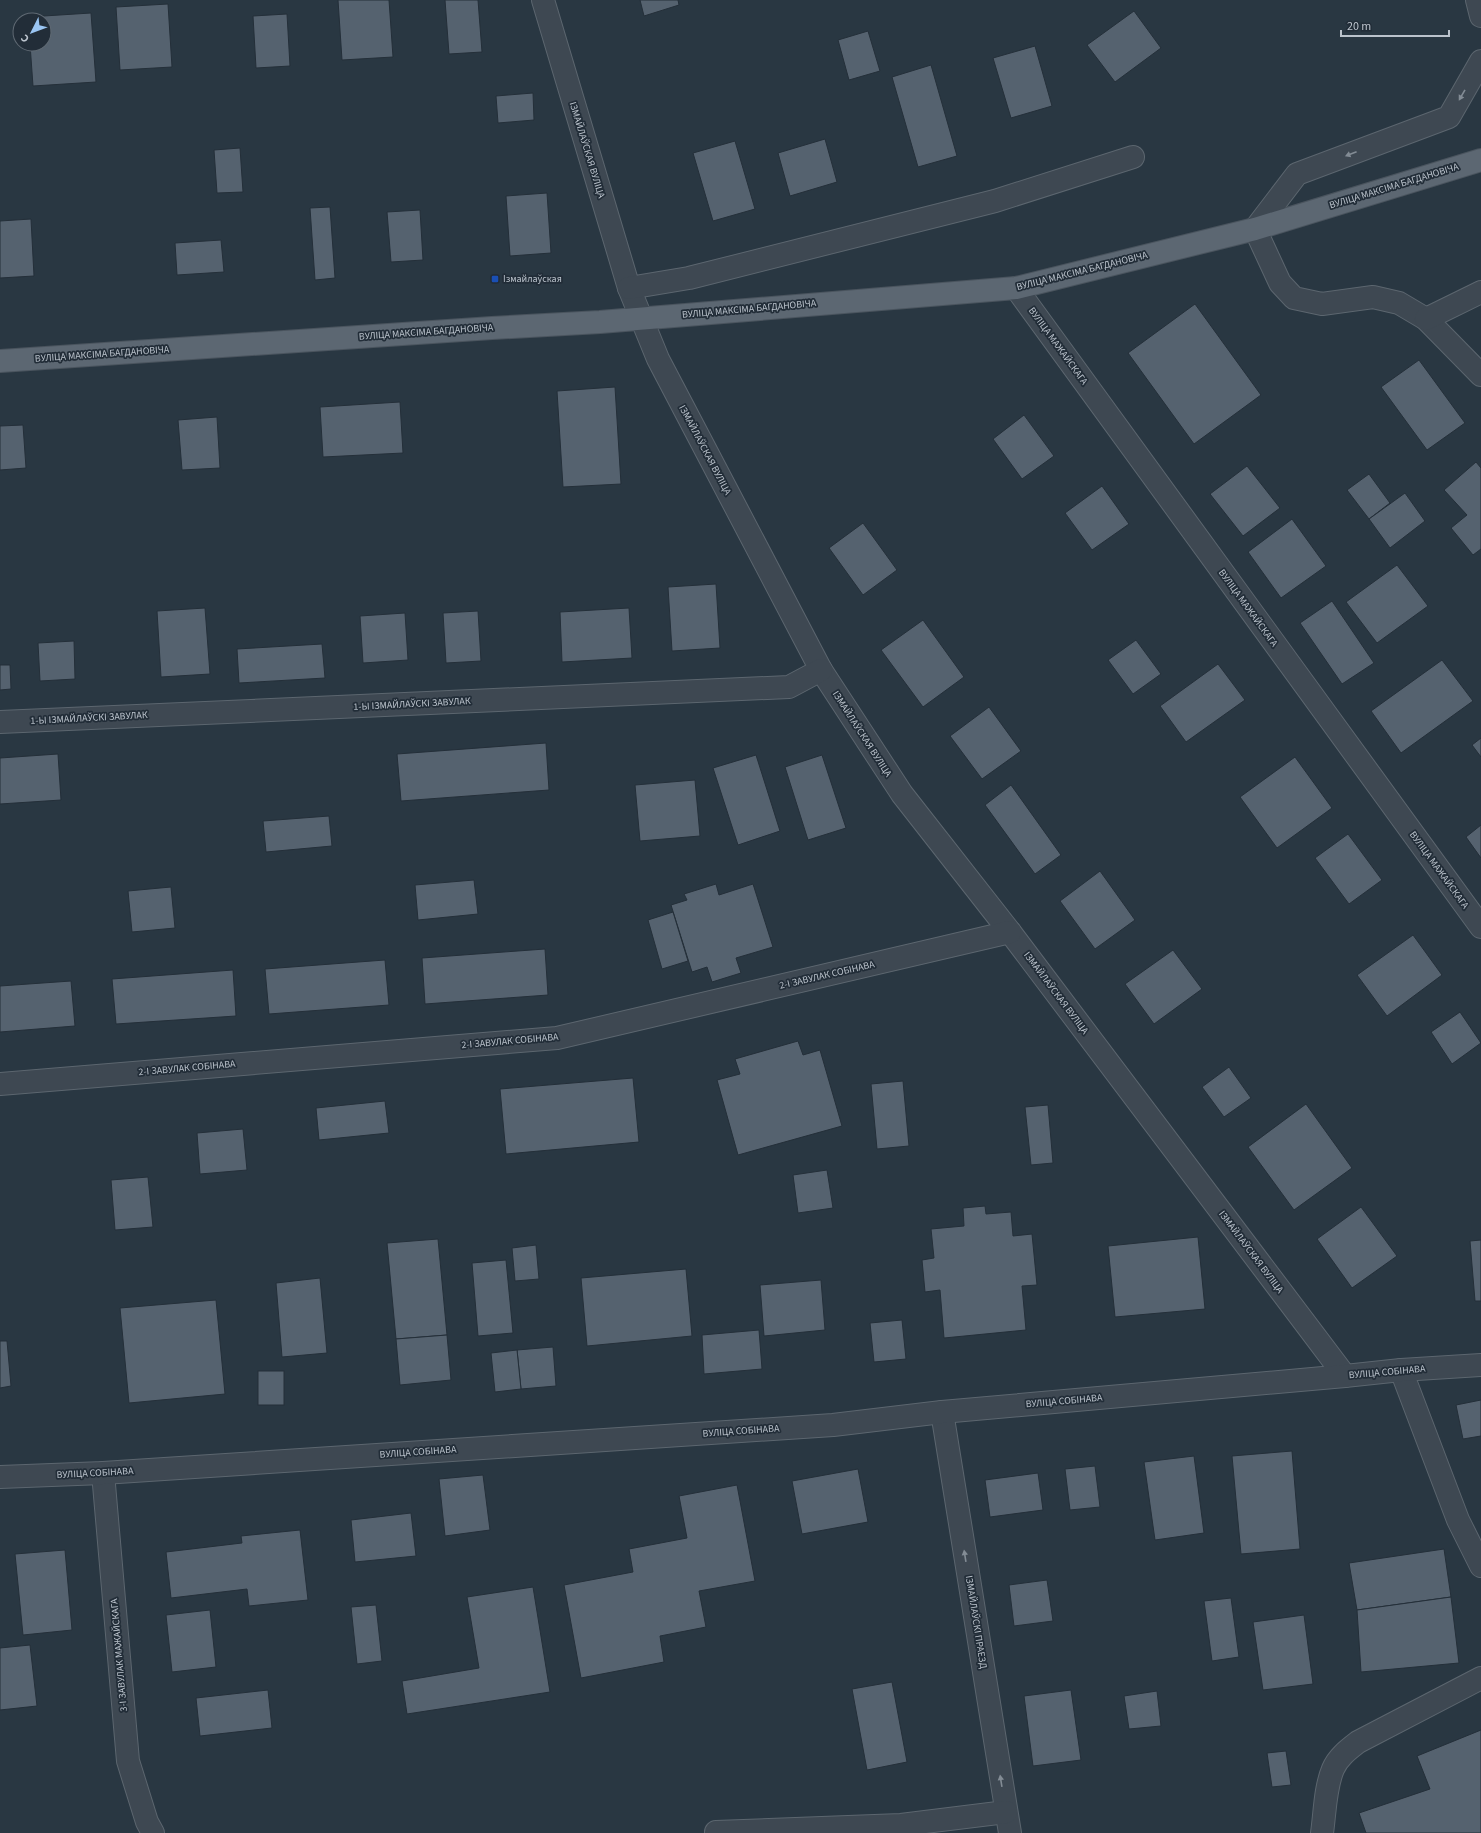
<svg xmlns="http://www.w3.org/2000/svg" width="1481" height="1833" font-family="'Source Sans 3',sans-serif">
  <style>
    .building { fill: #55626f; stroke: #242f39 }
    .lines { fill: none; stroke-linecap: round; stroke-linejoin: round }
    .minor-casing { stroke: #5c666f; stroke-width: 24 }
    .major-casing { stroke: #4a545e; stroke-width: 24 }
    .minor { stroke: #3e4852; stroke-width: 22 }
    .major { stroke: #5c6772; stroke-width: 22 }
    .oneway { fill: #838c95 }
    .transit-dot { fill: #1a4fb4; stroke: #222d38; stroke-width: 1.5 }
    .labels { text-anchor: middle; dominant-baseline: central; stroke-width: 3.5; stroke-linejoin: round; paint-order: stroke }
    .street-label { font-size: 10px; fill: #bbc3cc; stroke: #222d38 }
    .poi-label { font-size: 10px; fill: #bbc3cc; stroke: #222d38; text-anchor: start }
  </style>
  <rect width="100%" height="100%" fill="#293742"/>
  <!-- building -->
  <g class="building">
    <polygon points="338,0 389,0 393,57 342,60"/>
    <polygon points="445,0 478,0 482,52 449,54"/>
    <polygon points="640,0 678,0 679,5 644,16"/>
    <polygon points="168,4 172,67 120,70 116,7"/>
    <polygon points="1134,11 1161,48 1115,82 1087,45"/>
    <polygon points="91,13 96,82 33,86 30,44 44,44 44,20 29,20 28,17"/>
    <polygon points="287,14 290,66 256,68 253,16"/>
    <polygon points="868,31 880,71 849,80 838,40"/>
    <polygon points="1035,46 1052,106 1011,118 993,58"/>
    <polygon points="931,65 957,156 918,167 892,77"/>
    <polygon points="533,93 534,120 498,123 496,96"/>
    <polygon points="825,139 837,182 790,196 778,153"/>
    <polygon points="735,141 755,209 713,221 693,153"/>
    <polygon points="240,148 243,192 217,193 214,150"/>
    <polygon points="547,193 551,253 510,256 506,196"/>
    <polygon points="330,207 335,278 315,280 310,208"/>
    <polygon points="420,210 423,260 391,262 387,212"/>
    <polygon points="31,219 34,276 0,278 0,221"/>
    <polygon points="221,240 224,272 177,275 175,243"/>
    <polygon points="1195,304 1261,395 1194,444 1128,353"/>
    <polygon points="1419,360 1465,423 1427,450 1381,387"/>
    <polygon points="615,387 621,484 563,487 557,391"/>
    <polygon points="400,402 403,453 323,457 320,407"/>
    <polygon points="1024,415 1054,456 1022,479 993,439"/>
    <polygon points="217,417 220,468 182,470 178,420"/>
    <polygon points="23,425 26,468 0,470 0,426"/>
    <polygon points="1476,462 1481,468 1481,549 1473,555 1451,528 1467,515 1444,490"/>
    <polygon points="1247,466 1280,508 1243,536 1210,494"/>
    <polygon points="1369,474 1390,503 1369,519 1347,490"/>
    <polygon points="1102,486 1129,524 1092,550 1065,513"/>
    <polygon points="1405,493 1425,521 1390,548 1369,519"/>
    <polygon points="1292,519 1326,566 1281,598 1248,552"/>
    <polygon points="863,523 897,570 863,595 829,548"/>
    <polygon points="1397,565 1428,606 1377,643 1346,602"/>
    <polygon points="716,584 720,648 672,651 668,587"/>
    <polygon points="1332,601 1374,663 1342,684 1300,623"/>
    <polygon points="205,608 210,674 161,677 157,611"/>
    <polygon points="629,608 632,658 562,662 560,612"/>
    <polygon points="478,611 481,661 446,663 443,613"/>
    <polygon points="405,613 408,660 363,663 360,616"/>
    <polygon points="923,620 964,677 923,707 881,650"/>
    <polygon points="1136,640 1161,674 1133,694 1108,660"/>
    <polygon points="74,641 75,679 40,681 38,643"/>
    <polygon points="322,644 325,678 239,683 237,649"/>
    <polygon points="1442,660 1473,701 1401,753 1371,711"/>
    <polygon points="1218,664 1245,700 1186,742 1160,706"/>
    <polygon points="0,665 10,665 11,689 0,690"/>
    <polygon points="989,707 1021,751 982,779 950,736"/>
    <polygon points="1481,738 1481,757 1472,745"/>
    <polygon points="546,743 549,790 401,801 397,754"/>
    <polygon points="58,754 61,800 0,804 0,758"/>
    <polygon points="756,755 780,831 738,845 713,768"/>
    <polygon points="822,755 846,828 808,840 785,767"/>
    <polygon points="1295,757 1332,808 1277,848 1240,797"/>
    <polygon points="695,780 700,836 640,841 635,785"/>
    <polygon points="1011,785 1061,855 1035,874 985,805"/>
    <polygon points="329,816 332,846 266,852 263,821"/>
    <polygon points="1481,825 1481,858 1466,837"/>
    <polygon points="1348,834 1382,880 1349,904 1315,858"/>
    <polygon points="1100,871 1135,920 1095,949 1060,901"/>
    <polygon points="474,880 478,914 418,920 415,885"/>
    <polygon points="716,884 719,895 753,884 773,947 736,958 741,973 712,982 707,967 692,972 671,905 687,900 684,894"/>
    <polygon points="171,887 175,928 132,932 128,891"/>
    <polygon points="673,912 688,961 662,969 648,920"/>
    <polygon points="1413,935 1442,975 1387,1016 1357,975"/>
    <polygon points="545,949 548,995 425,1004 422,958"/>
    <polygon points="1173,950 1202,989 1154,1024 1125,984"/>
    <polygon points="385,960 389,1005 269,1014 265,969"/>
    <polygon points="233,970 236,1016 116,1024 112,979"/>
    <polygon points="71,981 75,1026 0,1032 0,986"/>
    <polygon points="1460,1012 1481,1043 1452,1064 1431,1032"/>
    <polygon points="798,1041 803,1055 820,1050 842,1126 738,1155 717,1080 740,1074 735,1059"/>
    <polygon points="1229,1067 1251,1098 1224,1117 1202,1087"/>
    <polygon points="633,1078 639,1142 506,1154 500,1089"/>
    <polygon points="903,1081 909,1146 877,1149 871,1084"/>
    <polygon points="385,1101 389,1133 319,1140 316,1108"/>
    <polygon points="1306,1104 1352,1168 1294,1210 1248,1147"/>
    <polygon points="1048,1105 1053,1163 1031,1165 1025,1107"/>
    <polygon points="243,1129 247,1170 200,1174 197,1133"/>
    <polygon points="827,1170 833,1208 798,1213 793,1175"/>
    <polygon points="148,1177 153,1227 115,1230 111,1180"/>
    <polygon points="985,1206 986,1214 1011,1212 1013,1236 1032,1234 1037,1285 1022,1286 1026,1330 944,1338 940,1290 925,1292 922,1260 934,1258 931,1229 964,1226 963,1208"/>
    <polygon points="1361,1207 1397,1256 1352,1288 1317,1239"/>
    <polygon points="1198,1237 1205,1309 1115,1317 1108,1246"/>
    <polygon points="438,1239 447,1335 396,1339 387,1243"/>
    <polygon points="1481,1240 1481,1301 1475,1301 1470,1241"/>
    <polygon points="536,1245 539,1279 515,1281 512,1248"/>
    <polygon points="506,1260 513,1333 478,1336 472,1263"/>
    <polygon points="686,1269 692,1336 587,1346 581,1278"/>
    <polygon points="320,1278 327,1353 282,1357 276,1283"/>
    <polygon points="821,1280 825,1330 764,1336 760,1285"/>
    <polygon points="216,1300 225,1394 129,1403 120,1308"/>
    <polygon points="902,1320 906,1359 874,1362 870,1323"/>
    <polygon points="759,1330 762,1369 704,1374 702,1335"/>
    <polygon points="447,1335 451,1380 400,1385 396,1339"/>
    <polygon points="0,1341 7,1341 11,1386 0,1388"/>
    <polygon points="553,1347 556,1386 521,1389 517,1350"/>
    <polygon points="517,1350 521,1389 495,1392 491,1353"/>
    <rect x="258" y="1371" width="26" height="34"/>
    <polygon points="1481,1400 1481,1436 1463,1439 1456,1405"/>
    <polygon points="1292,1451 1300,1549 1241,1554 1232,1456"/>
    <polygon points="1194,1456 1204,1533 1155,1540 1144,1462"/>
    <polygon points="1095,1466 1100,1507 1070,1510 1065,1469"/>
    <polygon points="858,1469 868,1522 802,1534 792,1481"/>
    <polygon points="1038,1473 1043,1510 990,1517 985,1480"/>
    <polygon points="483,1475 490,1530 445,1536 439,1479"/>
    <polygon points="737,1485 755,1581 699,1591 706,1627 660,1636 664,1662 581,1678 564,1585 633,1572 629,1549 687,1538 679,1496"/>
    <polygon points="411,1513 416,1556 355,1562 351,1520"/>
    <polygon points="300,1530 308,1600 249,1606 247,1589 171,1598 166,1552 242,1543 241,1536"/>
    <polygon points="1444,1549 1451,1597 1357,1610 1349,1563"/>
    <polygon points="65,1550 72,1630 23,1635 15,1554"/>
    <polygon points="1047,1580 1053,1621 1014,1626 1009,1585"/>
    <polygon points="533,1587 550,1692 407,1714 402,1681 479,1668 467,1597"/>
    <polygon points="1451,1597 1459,1663 1361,1672 1357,1610"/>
    <polygon points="1231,1598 1239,1657 1212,1661 1204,1601"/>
    <polygon points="376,1605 382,1661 357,1664 351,1607"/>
    <polygon points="210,1610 216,1667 172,1672 166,1615"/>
    <polygon points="1304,1615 1313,1684 1263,1690 1253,1622"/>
    <polygon points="30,1645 37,1706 0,1710 0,1648"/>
    <polygon points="892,1682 907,1762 867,1770 852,1689"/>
    <polygon points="268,1690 272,1728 200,1736 196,1698"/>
    <polygon points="1071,1690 1081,1760 1033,1766 1024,1696"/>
    <polygon points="1157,1691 1161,1726 1129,1729 1124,1696"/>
    <polygon points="1481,1730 1481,1833 1366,1833 1359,1813 1430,1789 1417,1756"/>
    <polygon points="1286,1751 1291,1785 1272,1787 1267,1753"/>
  </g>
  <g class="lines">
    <defs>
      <g id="minor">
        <polyline points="543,0 629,288 658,359 821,670 902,794 1010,932 1345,1376"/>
        <polyline points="1477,0 1481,16"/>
        <polyline points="1481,61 1449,117 1297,174 1255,229 1280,283 1294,298 1322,304 1373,297 1399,303 1426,319 1481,375"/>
        <polyline points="629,288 689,278 995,201 1133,157"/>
        <polyline points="1016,288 1481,927"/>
        <polyline points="1426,319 1481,292"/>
        <polyline points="0,722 789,687 821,670"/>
        <polyline points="0,1084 557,1038 1010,932"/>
        <polyline points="1401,1370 1458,1520 1481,1566"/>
        <polyline points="942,1412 1010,1833"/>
        <polyline points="103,1473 128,1761 147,1822 153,1833"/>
        <polyline points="0,1477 103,1473 833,1425 942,1412 1345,1376 1401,1370 1481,1365"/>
        <polyline points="716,1832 901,1825 1006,1812"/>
        <path d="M1322,1833c3,-21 3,-45 11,-64 5,-12 16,-20 25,-27l123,-64"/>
      </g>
      <polyline id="major" points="0,361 492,328 600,322 1016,288 1255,229 1481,160"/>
    </defs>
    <!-- minor casing -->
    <use href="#minor" class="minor-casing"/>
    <!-- major casing -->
    <use href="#major" class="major-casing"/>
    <!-- minor -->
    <use href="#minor" class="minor"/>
    <!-- major -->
    <use href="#major" class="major"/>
  </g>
  <!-- one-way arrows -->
  <defs><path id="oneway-solid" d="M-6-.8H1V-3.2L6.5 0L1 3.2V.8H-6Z"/></defs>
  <g class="oneway">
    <use href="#oneway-solid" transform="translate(1462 95) rotate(120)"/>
    <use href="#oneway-solid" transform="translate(1351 154) rotate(159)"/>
    <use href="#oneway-solid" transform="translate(965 1556) rotate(-99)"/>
    <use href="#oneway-solid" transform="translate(1001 1781) rotate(-99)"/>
  </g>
  <!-- markers -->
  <rect class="transit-dot" x="491" y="275" width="8" height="8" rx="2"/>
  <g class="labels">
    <!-- street labels -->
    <g class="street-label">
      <text transform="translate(587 150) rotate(73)">ІЗМАЙЛАЎСКАЯ ВУЛІЦА</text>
      <text transform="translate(1394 186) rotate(-17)">ВУЛІЦА МАКСІМА БАГДАНОВІЧА</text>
      <text transform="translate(1082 271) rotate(-14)">ВУЛІЦА МАКСІМА БАГДАНОВІЧА</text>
      <text transform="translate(749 309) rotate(-5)">ВУЛІЦА МАКСІМА БАГДАНОВІЧА</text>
      <text transform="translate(426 332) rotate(-4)">ВУЛІЦА МАКСІМА БАГДАНОВІЧА</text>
      <text transform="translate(1058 346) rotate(54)">ВУЛІЦА МАЖАЙСКАГА</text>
      <text transform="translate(102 354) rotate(-4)">ВУЛІЦА МАКСІМА БАГДАНОВІЧА</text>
      <text transform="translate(705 450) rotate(62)">ІЗМАЙЛАЎСКАЯ ВУЛІЦА</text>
      <text transform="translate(1248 608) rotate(54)">ВУЛІЦА МАЖАЙСКАГА</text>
      <text transform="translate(412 704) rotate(-3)">1-Ы ІЗМАЙЛАЎСКІ ЗАВУЛАК</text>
      <text transform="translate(89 718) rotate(-3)">1-Ы ІЗМАЙЛАЎСКІ ЗАВУЛАК</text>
      <text transform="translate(862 734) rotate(57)">ІЗМАЙЛАЎСКАЯ ВУЛІЦА</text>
      <text transform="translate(1439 870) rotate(54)">ВУЛІЦА МАЖАЙСКАГА</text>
      <text transform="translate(827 975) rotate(-13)">2-І ЗАВУЛАК СОБІНАВА</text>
      <text transform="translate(1056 993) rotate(53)">ІЗМАЙЛАЎСКАЯ ВУЛІЦА</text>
      <text transform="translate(510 1041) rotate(-5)">2-І ЗАВУЛАК СОБІНАВА</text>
      <text transform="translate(187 1068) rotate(-5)">2-І ЗАВУЛАК СОБІНАВА</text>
      <text transform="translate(1251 1252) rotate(53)">ІЗМАЙЛАЎСКАЯ ВУЛІЦА</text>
      <text transform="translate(1387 1372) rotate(-5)">ВУЛІЦА СОБІНАВА</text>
      <text transform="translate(1064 1401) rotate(-5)">ВУЛІЦА СОБІНАВА</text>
      <text transform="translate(741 1431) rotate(-4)">ВУЛІЦА СОБІНАВА</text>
      <text transform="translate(418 1452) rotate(-4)">ВУЛІЦА СОБІНАВА</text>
      <text transform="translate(95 1473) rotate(-3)">ВУЛІЦА СОБІНАВА</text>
      <text transform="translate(976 1622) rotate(81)">ІЗМАЙЛАЎСКІ ПРАЕЗД</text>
      <text transform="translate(119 1655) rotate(-95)">3-І ЗАВУЛАК МАЖАЙСКАГА</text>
    </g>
    <!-- poi labels -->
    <g class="poi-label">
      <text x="503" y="279">Ізмайлаўская</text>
    </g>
  </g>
  <!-- north arrow -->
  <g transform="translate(32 32) rotate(228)"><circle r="19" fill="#222d38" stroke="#5f6973"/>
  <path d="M0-3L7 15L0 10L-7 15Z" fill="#9ac5f2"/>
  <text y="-6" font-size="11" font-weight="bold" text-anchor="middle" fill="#bbc3cc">С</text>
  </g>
  <!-- scale -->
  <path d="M1341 30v6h108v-6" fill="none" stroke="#bbc3cc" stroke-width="2"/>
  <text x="1347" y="30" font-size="12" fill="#bbc3cc" stroke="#222d38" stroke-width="3" paint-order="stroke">20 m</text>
</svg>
